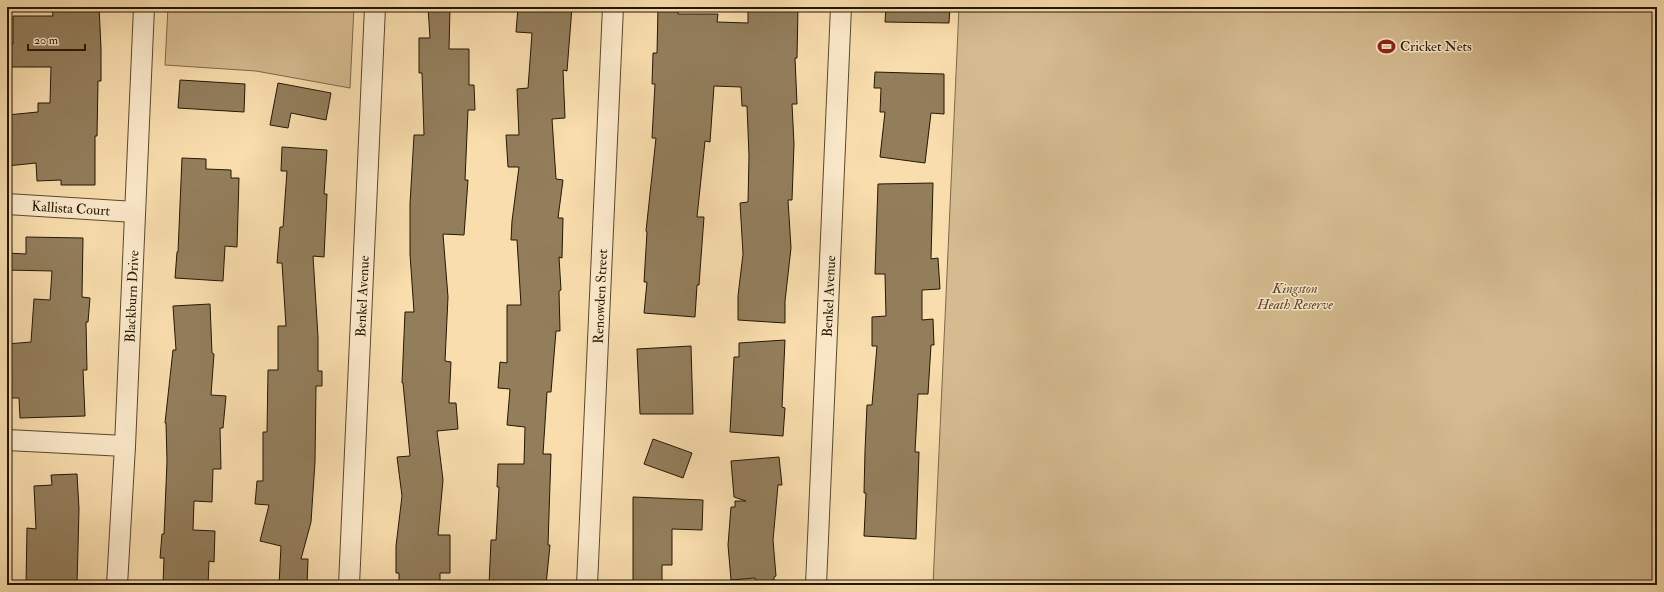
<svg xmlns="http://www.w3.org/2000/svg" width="1664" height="592" font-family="'IM FELL Double Pica',serif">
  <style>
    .green { fill: #d5bb90; stroke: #7c694a }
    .building { fill: #937e5c; stroke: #241704 }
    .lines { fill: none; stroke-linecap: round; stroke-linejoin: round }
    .minor-casing { stroke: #59482e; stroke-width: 22 }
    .minor { stroke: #fbe9ca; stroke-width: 20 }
    .labels { text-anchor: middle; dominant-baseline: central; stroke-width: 3; stroke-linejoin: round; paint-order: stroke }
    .poi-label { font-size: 14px; fill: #241704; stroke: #fbe9ca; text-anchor: start }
    .street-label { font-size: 14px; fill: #241704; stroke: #fbe9ca }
    .park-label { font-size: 14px; font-style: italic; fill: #59482e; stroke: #fbe9ca }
  </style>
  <rect width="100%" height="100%" fill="#f9ddad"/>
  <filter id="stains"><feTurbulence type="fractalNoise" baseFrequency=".005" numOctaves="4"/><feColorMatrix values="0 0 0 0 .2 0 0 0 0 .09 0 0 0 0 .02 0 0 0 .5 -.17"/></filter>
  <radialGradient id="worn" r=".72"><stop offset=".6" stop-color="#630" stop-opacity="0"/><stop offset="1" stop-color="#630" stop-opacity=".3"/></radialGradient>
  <!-- green -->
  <g class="green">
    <polygon points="168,7 354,7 350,88 256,71 165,65"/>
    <polygon points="959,7 1657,7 1657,585 933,585"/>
  </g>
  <!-- building -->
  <g class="building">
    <polygon points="52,7 99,7 101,48 101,81 98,81 97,136 95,136 95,185 61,185 61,180 37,181 36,163 7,166 7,115 38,112 38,103 50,103 51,67 7,67 7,44 13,44 13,16 53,16"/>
    <polygon points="428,7 450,7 449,49 469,49 469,85 474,85 475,110 468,110 465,180 468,180 464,235 443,234 448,297 445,361 451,362 449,403 456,403 458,429 437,431 443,480 438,535 450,535 450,573 440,573 440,585 399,585 399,573 396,573 396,546 402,496 397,457 410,456 403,383 402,383 405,312 414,312 410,254 410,204 414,135 424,135 422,73 419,73 419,38 430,38"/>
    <polygon points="518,7 572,7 567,71 563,70 565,118 552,119 556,179 563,180 558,218 563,218 562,258 559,257 561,290 559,291 560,331 556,331 551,392 547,392 543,454 551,454 548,545 550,545 546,585 489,585 491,540 496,540 499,487 497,487 498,464 524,464 525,427 507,425 510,389 498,388 500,362 507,363 507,305 521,305 517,240 511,240 512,221 519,167 508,167 506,135 519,135 517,89 528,88 532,33 516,32"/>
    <polygon points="658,7 678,7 678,14 718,14 717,22 748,23 748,7 798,7 797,58 795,58 797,104 792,104 794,144 792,200 788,200 791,248 785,301 785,323 738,320 738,296 743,254 740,203 748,202 749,156 747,106 742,106 741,87 714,86 710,142 705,141 697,217 704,217 699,285 697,285 695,317 644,313 647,282 644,282 647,232 646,231 656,138 652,138 655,84 652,84 653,53 657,53"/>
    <polygon points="886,7 950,7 949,23 885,22"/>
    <polygon points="875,72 944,74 944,114 931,113 925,163 880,157 885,112 880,112 881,88 874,88"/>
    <polygon points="180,80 245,84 244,112 178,108"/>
    <polygon points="278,83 331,93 326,120 291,113 288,128 270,125"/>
    <polygon points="282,147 327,150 324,194 327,194 324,257 313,256 318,337 318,371 322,371 322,386 316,386 315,462 311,522 301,559 308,559 307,585 279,585 281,546 260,541 269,505 255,504 257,481 263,481 263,432 267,432 268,370 278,370 278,326 286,326 282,263 277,263 280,227 283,227 287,171 281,171"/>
    <polygon points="182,158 206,159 206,169 231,170 231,178 239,178 237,247 225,246 223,281 175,278 177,252 178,252"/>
    <polygon points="933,183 931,259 938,258 940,289 922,290 922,320 933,319 934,345 931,345 928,394 918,394 915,452 919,452 916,539 864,536 866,493 864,493 865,451 867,405 872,405 877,346 872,346 872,317 886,316 885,274 875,274 878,184"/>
    <polygon points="26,237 83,238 82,297 90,298 88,322 86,322 87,370 83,370 85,416 20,418 19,398 7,398 7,344 31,342 34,299 50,300 52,271 7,270 7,253 26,254"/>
    <polygon points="210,304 212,353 214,354 211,395 226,396 223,428 220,428 221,469 213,469 212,502 194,501 193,530 215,531 214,562 209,561 208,585 163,585 164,558 160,558 162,534 164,534 167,461 166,423 165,423 173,350 176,350 173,306"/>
    <polygon points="785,340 782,407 785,408 783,436 730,432 734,357 739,357 739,343"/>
    <polygon points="691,346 693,414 640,414 637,349"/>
    <polygon points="653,439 692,453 683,478 644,464"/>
    <polygon points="779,457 782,485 778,485 773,540 776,576 774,577 774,585 756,585 755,578 731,580 728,545 731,507 735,507 735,501 746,501 734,497 731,461"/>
    <polygon points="77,474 79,509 77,585 26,585 27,528 36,529 34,486 52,485 51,475"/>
    <polygon points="633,497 703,500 702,530 672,529 672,565 662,565 662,585 633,585"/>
  </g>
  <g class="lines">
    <defs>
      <g id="minor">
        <path id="s1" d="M7,204l128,8"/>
        <polyline points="7,440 125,446"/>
        <path id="s2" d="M117,585l8,-139 19,-439"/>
        <path id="s3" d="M349,585l26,-578"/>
        <path id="s4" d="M587,585l26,-578"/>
        <path id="s5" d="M816,585l25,-578"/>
      </g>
    </defs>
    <!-- minor casing -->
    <use href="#minor" class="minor-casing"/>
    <!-- minor -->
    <use href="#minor" class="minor"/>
  </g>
  <!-- icons -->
  <defs>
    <symbol id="stadium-bare" viewBox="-9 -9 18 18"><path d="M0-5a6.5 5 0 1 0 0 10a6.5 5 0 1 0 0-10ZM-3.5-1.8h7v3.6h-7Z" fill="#8f2418" stroke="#fbe9ca" stroke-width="2.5" paint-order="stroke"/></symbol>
  </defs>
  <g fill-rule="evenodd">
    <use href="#stadium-bare" x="1374" y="34" width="25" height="25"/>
  </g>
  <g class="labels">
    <!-- poi labels -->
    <g class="poi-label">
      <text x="1400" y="46">Cricket Nets</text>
    </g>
    <!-- street labels -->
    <g class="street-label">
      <text stroke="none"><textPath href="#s1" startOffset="64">Kallista Court</textPath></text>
      <text stroke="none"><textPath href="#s2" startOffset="289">Blackburn Drive</textPath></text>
      <text stroke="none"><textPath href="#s3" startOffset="289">Benkel Avenue</textPath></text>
      <text stroke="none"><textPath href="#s4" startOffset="289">Renowden Street</textPath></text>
      <text stroke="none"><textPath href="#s5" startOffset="289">Benkel Avenue</textPath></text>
    </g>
    <!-- park labels -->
    <g class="park-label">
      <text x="1295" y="288">Kingston<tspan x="1295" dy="16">Heath Reserve</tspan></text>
    </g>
  </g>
  <!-- margin -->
  <rect width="1664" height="592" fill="none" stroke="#f9ddad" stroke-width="24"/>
  <rect x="8" y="8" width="1648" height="576" fill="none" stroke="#241704" stroke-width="2"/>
  <rect x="12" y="12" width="1640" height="568" fill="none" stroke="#241704"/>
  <!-- scale -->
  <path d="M28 44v6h57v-6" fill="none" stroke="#241704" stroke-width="2"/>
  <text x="34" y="44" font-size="12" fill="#241704" stroke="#fbe9ca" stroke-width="3" paint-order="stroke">20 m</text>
  <rect width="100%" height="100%" filter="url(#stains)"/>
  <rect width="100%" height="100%" fill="url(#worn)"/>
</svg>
